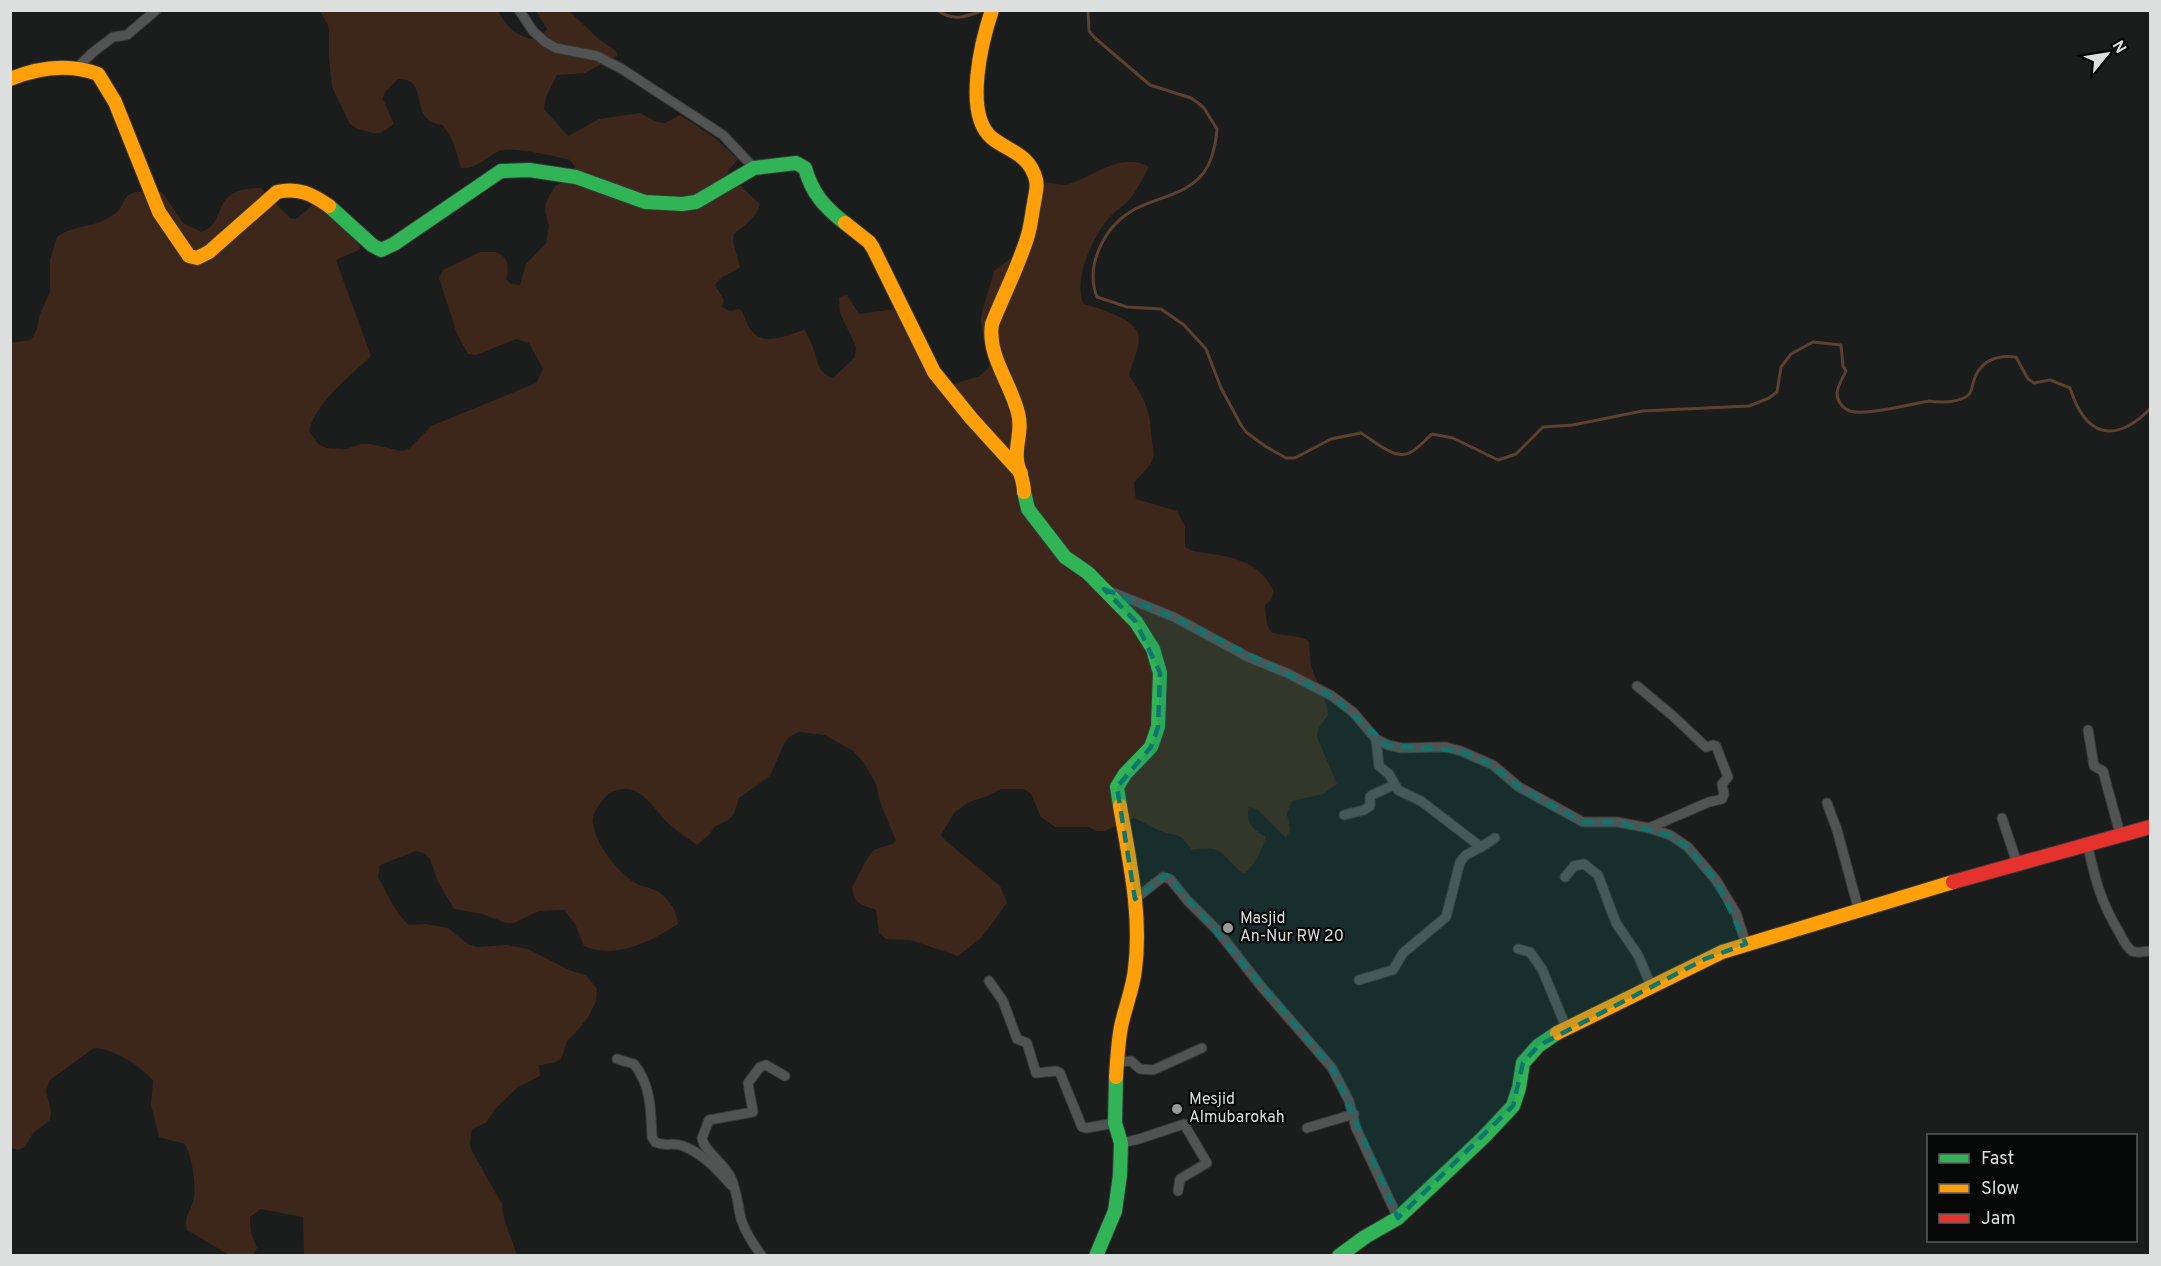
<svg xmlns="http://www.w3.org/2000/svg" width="2161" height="1266" font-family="Overpass,sans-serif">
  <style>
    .green { fill: #3c271a }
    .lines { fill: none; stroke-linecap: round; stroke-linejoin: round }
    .stream { stroke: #5d4130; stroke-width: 3 }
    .street-casing { stroke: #383939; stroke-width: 11 }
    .fast-casing { stroke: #383939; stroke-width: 16 }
    .slow-casing { stroke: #383939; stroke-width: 16 }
    .jam-casing { stroke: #383939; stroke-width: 16 }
    .street { stroke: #525353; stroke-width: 9 }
    .fast { stroke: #30b455; stroke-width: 14 }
    .slow { stroke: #ff9f0a; stroke-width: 14 }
    .jam { stroke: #e5322d; stroke-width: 14 }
    .marked { fill: #0f766e; fill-opacity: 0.2; stroke: #0f766e; stroke-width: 4.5; stroke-dasharray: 12 8; stroke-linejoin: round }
    .poi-dot { fill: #999b9a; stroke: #060707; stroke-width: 2 }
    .labels { text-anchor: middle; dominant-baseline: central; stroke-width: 4.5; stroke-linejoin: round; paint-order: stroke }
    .poi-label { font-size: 16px; fill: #dddfde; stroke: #060707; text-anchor: start }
  </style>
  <rect width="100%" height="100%" fill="#1b1c1c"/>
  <!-- green -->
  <path class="green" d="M320,11h178c11,18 16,24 38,29l11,-11 -11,-18h33l31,29 15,10 3,5 -33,18 -28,2 -11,22 -2,12 24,27 31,-17 41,-6 17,9 8,1 15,-8 35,23 23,21 -11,14 33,31c-4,14 -15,21 -26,30l-1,8 7,25c-9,8 -19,7 -25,18l9,15 -2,7 8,4 10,-2c6,7 6,15 11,21 13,18 39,4 55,-1l-1,1c2,5 5,10 7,15 6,14 4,27 21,33l22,-21 1,-10 -16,-34 -1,-16 8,-2 12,19 37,-5 45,79 39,-12 10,-10c-2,-14 -7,-29 -9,-43 -1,-12 10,-37 13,-52l36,-27 9,-49 6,-13c7,1 17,4 24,2 26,-8 52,-33 80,-17 -6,11 -12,23 -19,32 -7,8 -15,12 -21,19 -16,18 -37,63 -25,86 15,5 54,14 55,34 0,11 -7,26 -10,37 18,28 21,35 23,67 1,6 3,13 0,19 -4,8 -13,15 -18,22l2,16 41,12 8,15v21c9,6 17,5 27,7 27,4 50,11 62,38l-3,8 -6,5 2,19 4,8c12,5 31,2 38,10l2,24 16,41 1,8 -10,14 -1,8 20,47 -14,10 -31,7 -5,12 3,17 -4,8 -29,-29 -8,-2c-4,15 4,23 17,30 -5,14 -10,27 -22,37 -22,-17 -20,-31 -52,-24 -16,-23 -16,-11 -36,-21 -7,-3 -14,-8 -22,-11l-29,13h-9l-7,-4h-34l-14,-10 -10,-23 -7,-5h-23l-15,8 -17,5 -15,11 -13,22 5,6 54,45 7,17 -26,35 -23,18 -48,-16 -24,-1 -7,-6 -3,-23c-15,-6 -22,-5 -24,-23 5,-8 16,-33 22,-37 8,-4 15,-3 22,-9l-16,-39 -4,-18 -12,-21 -11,-12 -28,-16 -26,-3 -10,5 -5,7 -14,32 -31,22 -5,16 -6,6 -14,7 -4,7 -13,11c-8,-6 -18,-12 -26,-19 -15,-13 -30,-44 -53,-36 -7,2 -11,4 -15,10 -5,6 -12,16 -10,24 3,21 27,52 46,61 4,2 9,2 13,4 14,4 25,21 26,35 -26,17 -63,36 -94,22l-9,-22 -11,-14 -25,1 -25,12h-8l-24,-9 -28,-5 -16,-27 -8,-23 -6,-6 -8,-2 -36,14 -2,13c11,16 16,35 31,47l17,-1 22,4 20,16 9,3 30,-2 21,4 41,21 17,5 11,14 -1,12 -7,15 -10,13 -12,12 -6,18 -7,4 -15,2 1,11 -22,11 -23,22 -9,14 -14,6 -2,16 3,8 29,51c0,15 11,37 15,51h-213l-1,-38 -42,-8 -11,8 1,16 6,15 -4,7h-24l-42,-25c-4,-14 5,-20 7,-33 2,-15 -2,-39 -9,-53l-26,-7 -8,-32 2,-24c-13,-16 -39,-32 -59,-33l-44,32 -4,11 5,21 -1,8 -17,13 -8,14 -7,3 -7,-2 -1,-805 21,-3 6,-11 3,-15 10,-22v-32l7,-23c19,-14 38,-8 57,-23 7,-4 9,-13 14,-19l7,-3h27l21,31 18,9c29,-9 6,-44 60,-44l29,30 6,1 19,-16c17,14 35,27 46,46l-25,11 35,96c-21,21 -54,44 -62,75l10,14 8,3 19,1 15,-5h9l32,7 8,-3 21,-22 105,-43 7,-14 -14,-26 -13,-4 -40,16 -8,-1 -11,-20 -18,-56 4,-8 37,-18h16l7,4 4,6 1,9 -2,8 5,5 9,1 6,-21 20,-21 3,-17 -4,-15 1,-9 9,-16 12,-6 8,-13 -5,-7c-15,-4 -57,-14 -71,-9 -13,6 -23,19 -38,17 -5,-15 -7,-31 -19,-43 -35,-4 -11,-47 -44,-46l-13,13 -2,7 11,25 -13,9h-8l-16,-4 -7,-5 -18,-37 -3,-29v-25l-1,-8z"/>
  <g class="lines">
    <!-- stream -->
    <g class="stream">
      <path d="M937,10c16,12 29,7 47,0"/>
      <path d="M1088,10l1,21 6,7 55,47 41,13 7,5 6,5 13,21c-1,16 -6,37 -17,48 -19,20 -48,21 -70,35 -27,17 -45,55 -33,85l30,10 34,2 23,16 22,24 15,39 20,37 5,7 19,14 21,12h9l36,-19 30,-6c12,7 33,27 48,20 8,-3 16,-13 23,-19l21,4 45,22 18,-6 27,-27 30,-2 69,-14 107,-5 20,-8 8,-6 4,-25 10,-13 22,-12 28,3 2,21 3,5c-3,6 -8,14 -9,22 0,8 5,15 13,18 14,5 62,-7 79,-10 11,2 34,2 41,-8 3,-5 3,-13 6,-18 8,-16 23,-20 40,-18l12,22 6,4 16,-3 20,8c15,48 44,57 80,21"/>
    </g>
    <defs>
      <g id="street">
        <polyline points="519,10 533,31 545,42 556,48 597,56 622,69 723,135 754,168"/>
        <polyline points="76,69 92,53 113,37 127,35 156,10"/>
        <polyline points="1107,590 1174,617 1248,657 1287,673 1332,696 1353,712 1376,739 1388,745 1402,748 1446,747 1461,751 1493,765 1519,787 1583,822 1617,822 1649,828 1670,835 1688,847 1716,880 1736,913 1746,944"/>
        <polyline points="1637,686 1673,716 1706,747 1713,745 1716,746 1728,777 1722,784 1724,794 1722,799 1709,802 1649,828"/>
        <polyline points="2088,730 2094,766 2103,771 2120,834"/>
        <polyline points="1827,803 1837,830 1859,911"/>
        <polyline points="1344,815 1364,810 1370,806 1370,797 1372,795 1394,785"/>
        <polyline points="2002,818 2017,863"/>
        <path d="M2087,843c8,35 13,58 32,89 3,6 7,15 13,19 6,3 12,0 18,0"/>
        <polyline points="1481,847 1495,838"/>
        <polyline points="1565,877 1574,866 1584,864 1598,875 1616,923 1638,955 1651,986"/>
        <polyline points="1135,899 1163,877 1170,879 1187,900 1217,930 1260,985 1332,1068 1349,1101 1356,1128 1398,1218"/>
        <polyline points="1518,949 1530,952 1542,969 1566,1027"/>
        <polyline points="1359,980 1393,970 1403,953 1446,917 1460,862 1466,855 1481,847 1421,801 1398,790 1389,774 1379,766 1376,739"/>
        <polyline points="989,981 1003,1001 1017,1039 1027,1043 1036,1073 1056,1071 1060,1073 1082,1127 1086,1128 1115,1123"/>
        <path d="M617,1059l17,5c17,21 17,47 18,73l3,5c9,5 19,0 28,4 19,7 35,24 48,39"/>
        <polyline points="1118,1062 1131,1061 1140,1069 1153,1070 1202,1048"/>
        <polyline points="1307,1128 1354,1114"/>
        <polyline points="1121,1143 1139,1139 1184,1124 1207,1163 1180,1179 1178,1191"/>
        <path d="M762,1256c-9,-12 -17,-24 -21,-37 -3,-13 -4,-28 -10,-41 -6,-14 -28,-28 -29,-40l7,-18 44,-8 -5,-29 12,-16 6,-2 19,11"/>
      </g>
      <g id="fast">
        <path d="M329,206l43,39 9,5 13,-6 107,-73 28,-1 47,7 69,25 37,2 14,-2 58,-34 42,-5 9,5c7,25 19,39 40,55"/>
        <polyline points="1024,492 1028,509 1065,557 1088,573 1136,622 1153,649 1160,673 1158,727 1151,747 1125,774 1117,787 1120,806"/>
        <polyline points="1096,1256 1115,1211 1120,1175 1121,1143 1115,1123 1116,1077"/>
        <polyline points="1339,1256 1365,1237 1398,1218 1484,1137 1513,1106 1519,1088 1523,1063 1538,1046 1557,1033"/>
      </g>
      <g id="slow">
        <path d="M992,10c-10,30 -29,104 0,128 16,13 38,16 44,42 2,7 -1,16 -2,23 -2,10 -3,22 -6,32 -8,28 -25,61 -36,89 -5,32 19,59 26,89 5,17 -3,31 -1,47 1,11 7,19 7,32"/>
        <path d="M10,79c29,-12 58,-16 88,-5l17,28 44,110 30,44 8,2 12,-6 68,-60c21,-5 35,2 52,14"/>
        <polyline points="845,223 869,242 873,248 934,372 971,418 1021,473"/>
        <polyline points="1557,1033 1722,952 1953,882"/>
        <path d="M1116,1077c1,-17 2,-34 5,-50 4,-20 12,-38 14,-58 7,-55 -6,-110 -15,-163"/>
      </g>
      <polyline id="jam" points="1953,882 2150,827"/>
    </defs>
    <!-- street casing -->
    <use href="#street" class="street-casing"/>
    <!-- fast casing -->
    <use href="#fast" class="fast-casing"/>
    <!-- slow casing -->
    <use href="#slow" class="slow-casing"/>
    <!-- jam casing -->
    <use href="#jam" class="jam-casing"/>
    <!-- street -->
    <use href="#street" class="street"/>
    <!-- fast -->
    <use href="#fast" class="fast"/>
    <!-- slow -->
    <use href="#slow" class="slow"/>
    <!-- jam -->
    <use href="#jam" class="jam"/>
  </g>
  <!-- marked area -->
  <path class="marked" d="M1104,589l70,28 158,79 56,49 73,6 32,14 26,22 64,35h34l53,13 18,12 28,33 30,64 -41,15 -167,87 -15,17 -10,43 -115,112 -66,-150 -165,-193 -32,24 -18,-112 34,-40 7,-20 2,-54 -24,-51z"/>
  <!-- markers -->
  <g class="poi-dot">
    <circle cx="1228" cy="928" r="6"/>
    <circle cx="1177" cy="1109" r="6"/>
  </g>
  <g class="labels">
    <!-- poi labels -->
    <g class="poi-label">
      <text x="1240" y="919">Masjid<tspan x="1240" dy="18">An-Nur RW 20</tspan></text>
      <text x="1189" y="1100">Mesjid<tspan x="1189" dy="18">Almubarokah</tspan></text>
    </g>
  </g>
  <!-- border -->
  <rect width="2161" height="1266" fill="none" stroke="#dddfde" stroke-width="24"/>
  <!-- legend -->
  <rect x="1927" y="1134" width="210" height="108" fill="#060707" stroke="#5c5d5d" stroke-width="1.5"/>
  <rect x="1939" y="1154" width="30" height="9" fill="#30b455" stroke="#5c5d5d" stroke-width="1.5"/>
  <text x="1981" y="1164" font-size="18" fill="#dddfde">Fast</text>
  <rect x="1939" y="1184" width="30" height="9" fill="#ff9f0a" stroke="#5c5d5d" stroke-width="1.5"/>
  <text x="1981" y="1194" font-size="18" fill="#dddfde">Slow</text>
  <rect x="1939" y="1214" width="30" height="9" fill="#e5322d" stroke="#5c5d5d" stroke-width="1.5"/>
  <text x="1981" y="1224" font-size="18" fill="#dddfde">Jam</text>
  <!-- north arrow -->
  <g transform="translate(2107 54) rotate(60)" stroke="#060707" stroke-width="4.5" paint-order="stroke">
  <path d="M0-4.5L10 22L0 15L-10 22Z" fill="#dddfde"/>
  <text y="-9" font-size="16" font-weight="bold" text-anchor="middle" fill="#dddfde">N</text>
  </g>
</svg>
